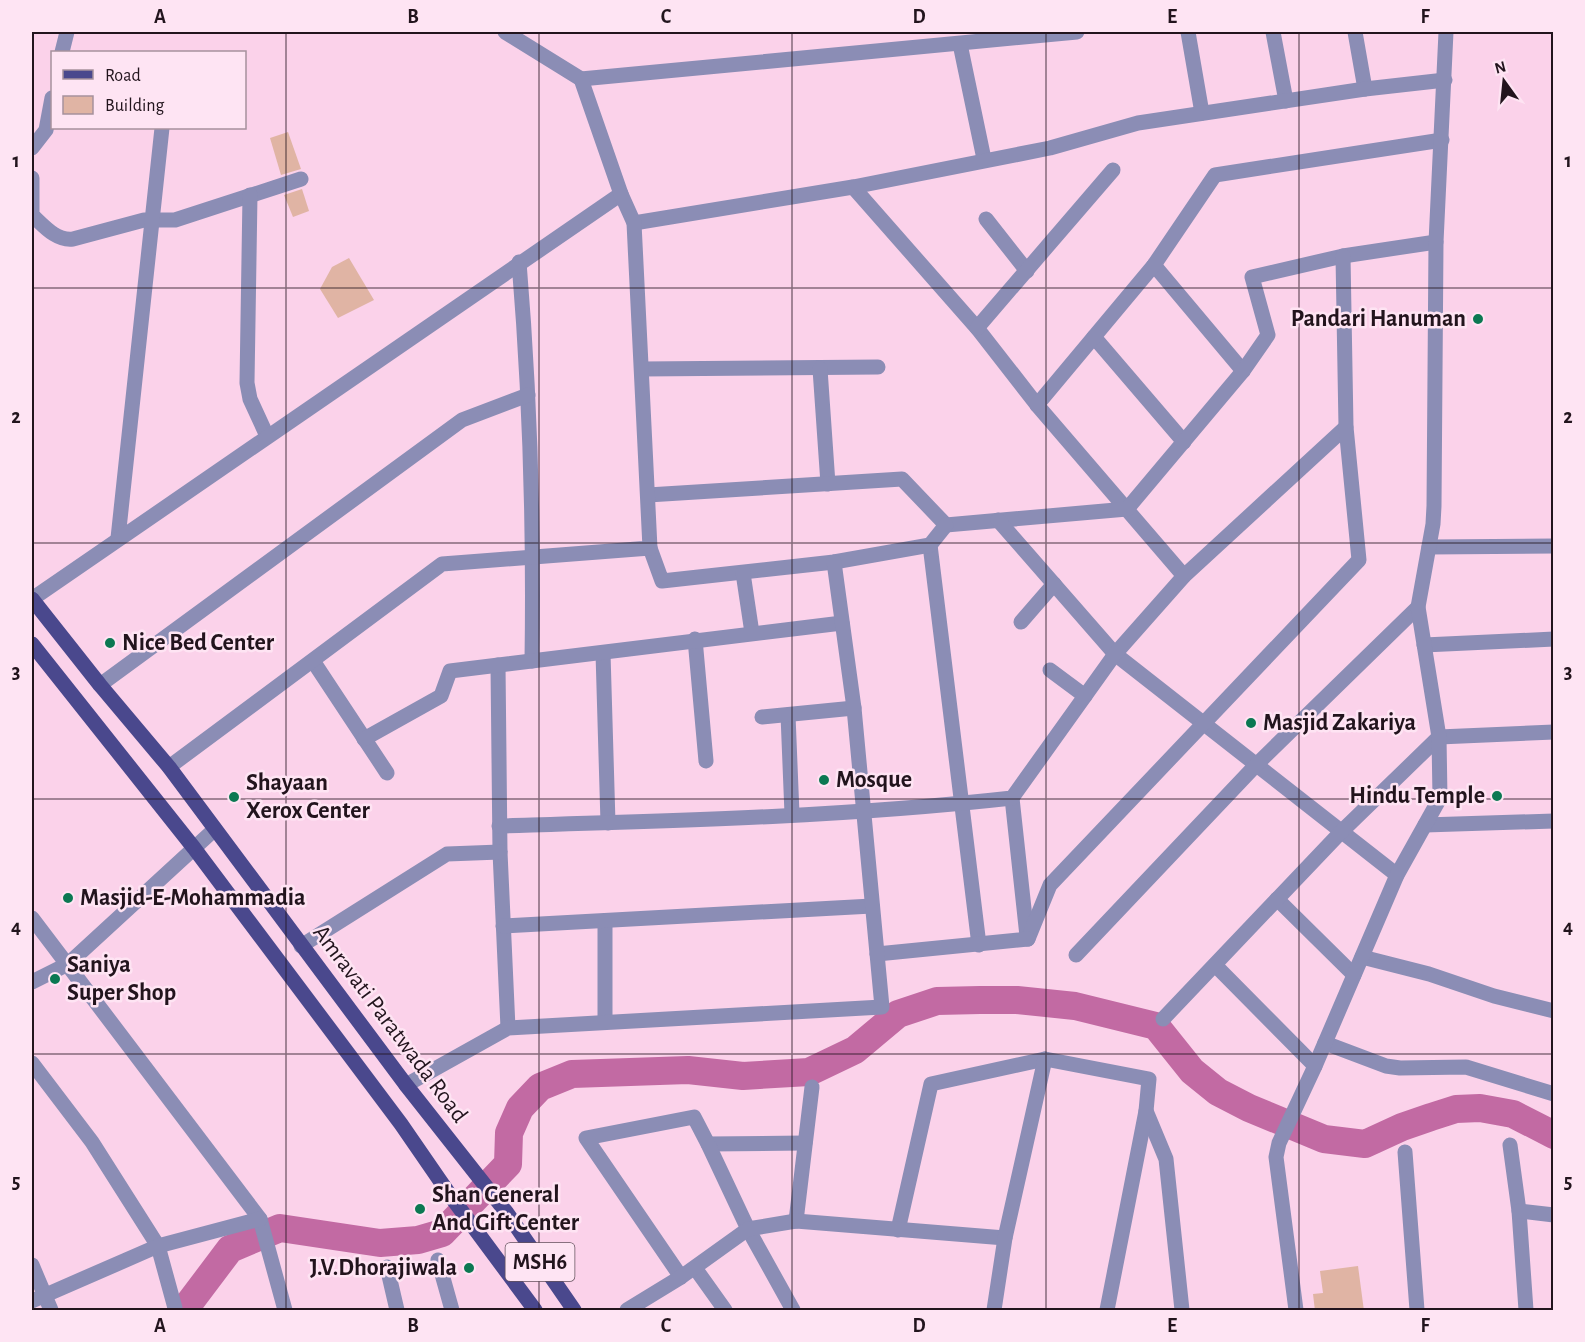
<svg xmlns="http://www.w3.org/2000/svg" width="1585" height="1342" font-family="'Alegreya Sans',sans-serif">
  <style>
    .lines { fill: none; stroke-linecap: round; stroke-linejoin: round }
    .river { stroke: #c26aa3; stroke-width: 28 }
    .building { fill: #e0b4a4 }
    .street { stroke: #8b8db5; stroke-width: 15 }
    .primary { stroke: #4a488d; stroke-width: 15 }
    .grid { fill: none; stroke: #22141d; stroke-width: 1.5; stroke-opacity: 0.55 }
    .poi-dot { fill: #0b7852; stroke: #fee4f3; stroke-width: 2 }
    .labels { text-anchor: middle; dominant-baseline: central; stroke-width: 5; stroke-linejoin: round; paint-order: stroke }
    .shield { fill: #fee4f3; stroke: #64525d; stroke-width: 1.5 }
    .shield-label { font-size: 22px; font-weight: bold; fill: #22141d }
    .poi-label { font-size: 24px; font-weight: bold; fill: #22141d; stroke: #fee4f3; text-anchor: start }
    .street-label { font-size: 24px; fill: #22141d; stroke: #fee4f3 }
    .neatline { fill: none; stroke: #22141d; stroke-width: 2 }
    .grid-label { font-size: 20px; text-anchor: middle; font-weight: bold; fill: #22141d }
  </style>
  <rect width="100%" height="100%" fill="#fbd2ea"/>
  <g class="lines">
    <!-- river -->
    <polyline class="river" points="184,1310 230,1249 280,1228 380,1243 418,1240 442,1233 508,1164 509,1133 520,1108 540,1087 572,1074 688,1070 743,1076 809,1072 855,1050 898,1014 937,1001 980,1000 1017,1000 1075,1006 1156,1026 1192,1071 1218,1092 1249,1108 1324,1139 1365,1144 1402,1127 1431,1117 1456,1109 1480,1108 1513,1114 1554,1135"/>
  </g>
  <!-- building -->
  <g class="building">
    <polygon points="288,132 301,169 281,175 270,138"/>
    <polygon points="302,189 309,211 293,217 284,195"/>
    <polygon points="349,258 374,300 338,318 320,289 332,267"/>
    <polygon points="1358,1266 1364,1311 1315,1311 1313,1294 1323,1293 1320,1271"/>
  </g>
  <g class="lines">
    <!-- street -->
    <g class="street">
      <polyline points="1188,32 1202,113"/>
      <polyline points="1273,32 1286,101"/>
      <polyline points="1355,32 1365,89"/>
      <polyline points="960,44 984,159"/>
      <polyline points="62,52 67,32"/>
      <polyline points="581,79 1077,32"/>
      <polyline points="32,148 46,130 52,98"/>
      <path d="M32,178v37c12,11 24,26 41,24l71,-19h31l126,-41"/>
      <polyline points="853,187 977,328 1037,405 1184,576"/>
      <polyline points="250,195 247,383 250,399 267,436"/>
      <polyline points="986,219 1027,271"/>
      <polyline points="634,223 853,187 1050,148 1138,123 1365,89 1445,80"/>
      <path d="M519,262c11,133 15,266 13,399"/>
      <polyline points="1154,265 1243,371"/>
      <polyline points="977,328 1113,170"/>
      <polyline points="1094,337 1184,442"/>
      <polyline points="642,369 878,367"/>
      <polyline points="820,369 828,484"/>
      <polyline points="1037,405 1154,265 1215,175 1442,140"/>
      <polyline points="648,495 902,479 946,525 1127,509 1243,371 1268,335 1252,277 1343,256 1436,242"/>
      <polyline points="998,520 1115,654 1397,875"/>
      <polyline points="118,538 162,128"/>
      <polyline points="930,545 979,945"/>
      <polyline points="1429,547 1554,546"/>
      <polyline points="650,548 662,581 834,562 930,545 946,525"/>
      <polyline points="743,573 752,633"/>
      <polyline points="32,599 621,194"/>
      <polyline points="1021,622 1054,584"/>
      <polyline points="695,639 706,761"/>
      <polyline points="1424,645 1554,639"/>
      <polyline points="603,653 608,823"/>
      <polyline points="313,661 387,773"/>
      <polyline points="498,665 500,852 508,1028"/>
      <polyline points="1050,670 1085,696"/>
      <polyline points="100,685 462,420 528,395"/>
      <polyline points="788,715 792,814"/>
      <polyline points="762,717 854,708"/>
      <polyline points="364,739 441,696 450,671 842,623"/>
      <polyline points="169,767 442,564 650,548 634,223 621,194 581,79 505,32"/>
      <polyline points="1012,798 1027,936"/>
      <polyline points="1425,825 1554,821"/>
      <path d="M499,826c171,-5 343,-9 513,-28l103,-144 69,-78 162,-149"/>
      <polyline points="1277,899 1354,975"/>
      <polyline points="32,918 260,1219 285,1310"/>
      <polyline points="605,921 605,1022"/>
      <polyline points="503,926 872,906"/>
      <polyline points="1028,939 1050,885 1359,560 1346,427 1343,256"/>
      <polyline points="301,946 447,854 500,852"/>
      <polyline points="877,954 1028,939"/>
      <polyline points="1076,955 1256,765 1418,607"/>
      <polyline points="1362,957 1429,974 1494,996 1554,1011"/>
      <polyline points="1215,965 1315,1066"/>
      <polyline points="32,982 68,964 215,829"/>
      <polyline points="1163,1019 1341,832 1439,737 1554,732"/>
      <polyline points="1325,1043 1386,1066 1400,1068 1466,1067 1554,1094"/>
      <polyline points="32,1063 92,1142 158,1246 175,1308"/>
      <polyline points="406,1085 508,1028 882,1007 854,708 834,562"/>
      <polyline points="1146,1111 1166,1159 1182,1310"/>
      <polyline points="708,1144 805,1143"/>
      <polyline points="1510,1145 1519,1211 1526,1310"/>
      <polyline points="1405,1152 1417,1310"/>
      <polyline points="1519,1211 1554,1215"/>
      <polyline points="796,1221 812,1087"/>
      <polyline points="898,1230 931,1084 1045,1059 1149,1079 1146,1111 1107,1310"/>
      <polyline points="438,1260 452,1310"/>
      <polyline points="32,1265 51,1310"/>
      <polyline points="387,1267 397,1310"/>
      <polyline points="695,1268 725,1310"/>
      <polyline points="681,1277 586,1138 694,1117 708,1144 748,1229 793,1310"/>
      <polyline points="32,1301 158,1246 260,1219"/>
      <polyline points="627,1310 681,1277 748,1229 796,1221 1005,1238"/>
      <polyline points="994,1310 1005,1238 1045,1059"/>
      <polyline points="1296,1310 1276,1157 1279,1143 1315,1066 1397,875 1440,798 1439,737 1418,607 1433,524 1434,506 1436,242 1446,32"/>
    </g>
    <!-- primary -->
    <g class="primary">
      <polyline points="32,599 100,685 169,767 406,1085 507,1213 574,1310"/>
      <polyline points="32,644 194,848 401,1124 452,1198 535,1310"/>
    </g>
  </g>
  <!-- grid -->
  <path class="grid" d="M286,32v1278M539,32v1278M792,32v1278M1046,32v1278M1299,32v1278M32,288h1522M32,543h1522M32,799h1522M32,1054h1522"/>
  <!-- markers -->
  <g class="poi-dot">
    <circle cx="1478" cy="319" r="6"/>
    <circle cx="110" cy="643" r="6"/>
    <circle cx="1251" cy="723" r="6"/>
    <circle cx="824" cy="780" r="6"/>
    <circle cx="1497" cy="796" r="6"/>
    <circle cx="234" cy="797" r="6"/>
    <circle cx="68" cy="898" r="6"/>
    <circle cx="55" cy="979" r="6"/>
    <circle cx="420" cy="1209" r="6"/>
    <circle cx="469" cy="1268" r="6"/>
  </g>
  <g class="labels">
    <!-- shield labels -->
    <rect class="shield" x="505.5" y="1243" width="69" height="38" rx="4.5"/>
    <g class="shield-label">
      <text x="540" y="1262">MSH6</text>
    </g>
    <!-- poi labels -->
    <g class="poi-label">
      <text x="1466" y="319" text-anchor="end">Pandari Hanuman</text>
      <text x="122" y="643">Nice Bed Center</text>
      <text x="1263" y="723">Masjid Zakariya</text>
      <text x="836" y="780">Mosque</text>
      <text x="246" y="783">Shayaan<tspan x="246" dy="28">Xerox Center</tspan></text>
      <text x="1485" y="796" text-anchor="end">Hindu Temple</text>
      <text x="80" y="898">Masjid-E-Mohammadia</text>
      <text x="67" y="965">Saniya<tspan x="67" dy="28">Super Shop</tspan></text>
      <text x="432" y="1195">Shan General<tspan x="432" dy="28">And Gift Center</tspan></text>
      <text x="457" y="1268" text-anchor="end">J.V.Dhorajiwala</text>
    </g>
    <!-- street labels -->
    <g class="street-label">
      <text transform="translate(390 1024) rotate(53)">Amravati Paratwada Road</text>
    </g>
  </g>
  <!-- border -->
  <rect width="1585" height="1342" fill="none" stroke="#fee4f3" stroke-width="66"/>
  <!-- legend -->
  <rect x="51" y="51" width="195" height="78" fill="#fee4f3" stroke="#a6919d" stroke-width="1.5"/>
  <rect x="63" y="70" width="30" height="9" fill="#4a488d" stroke="#a6919d" stroke-width="1.5"/>
  <text x="105" y="81" font-size="18" fill="#22141d">Road</text>
  <rect x="63" y="96" width="30" height="18" fill="#e0b4a4" stroke="#a6919d" stroke-width="1.5"/>
  <text x="105" y="111" font-size="18" fill="#22141d">Building</text>
  <!-- north arrow -->
  <g transform="translate(1504 81) rotate(345)" stroke="#fee4f3" stroke-width="4.5" paint-order="stroke">
  <path d="M0-4.5L10 22L0 15L-10 22Z" fill="#22141d"/>
  <text y="-9" font-size="16" font-weight="bold" text-anchor="middle" fill="#22141d">N</text>
  </g>
  <rect x="33" y="33" width="1519" height="1276" class="neatline"/>
  <g class="grid-label">
    <text x="160" y="23">A</text>
    <text x="413" y="23">B</text>
    <text x="666" y="23">C</text>
    <text x="919" y="23">D</text>
    <text x="1172" y="23">E</text>
    <text x="1425" y="23">F</text>
    <text x="16" y="167">1</text>
    <text x="1568" y="167">1</text>
    <text x="16" y="423">2</text>
    <text x="1568" y="423">2</text>
    <text x="16" y="678">3</text>
    <text x="1568" y="678">3</text>
    <text x="16" y="933">4</text>
    <text x="1568" y="933">4</text>
    <text x="16" y="1188">5</text>
    <text x="1568" y="1188">5</text>
    <text x="160" y="1332">A</text>
    <text x="413" y="1332">B</text>
    <text x="666" y="1332">C</text>
    <text x="919" y="1332">D</text>
    <text x="1172" y="1332">E</text>
    <text x="1425" y="1332">F</text>
  </g>
</svg>
